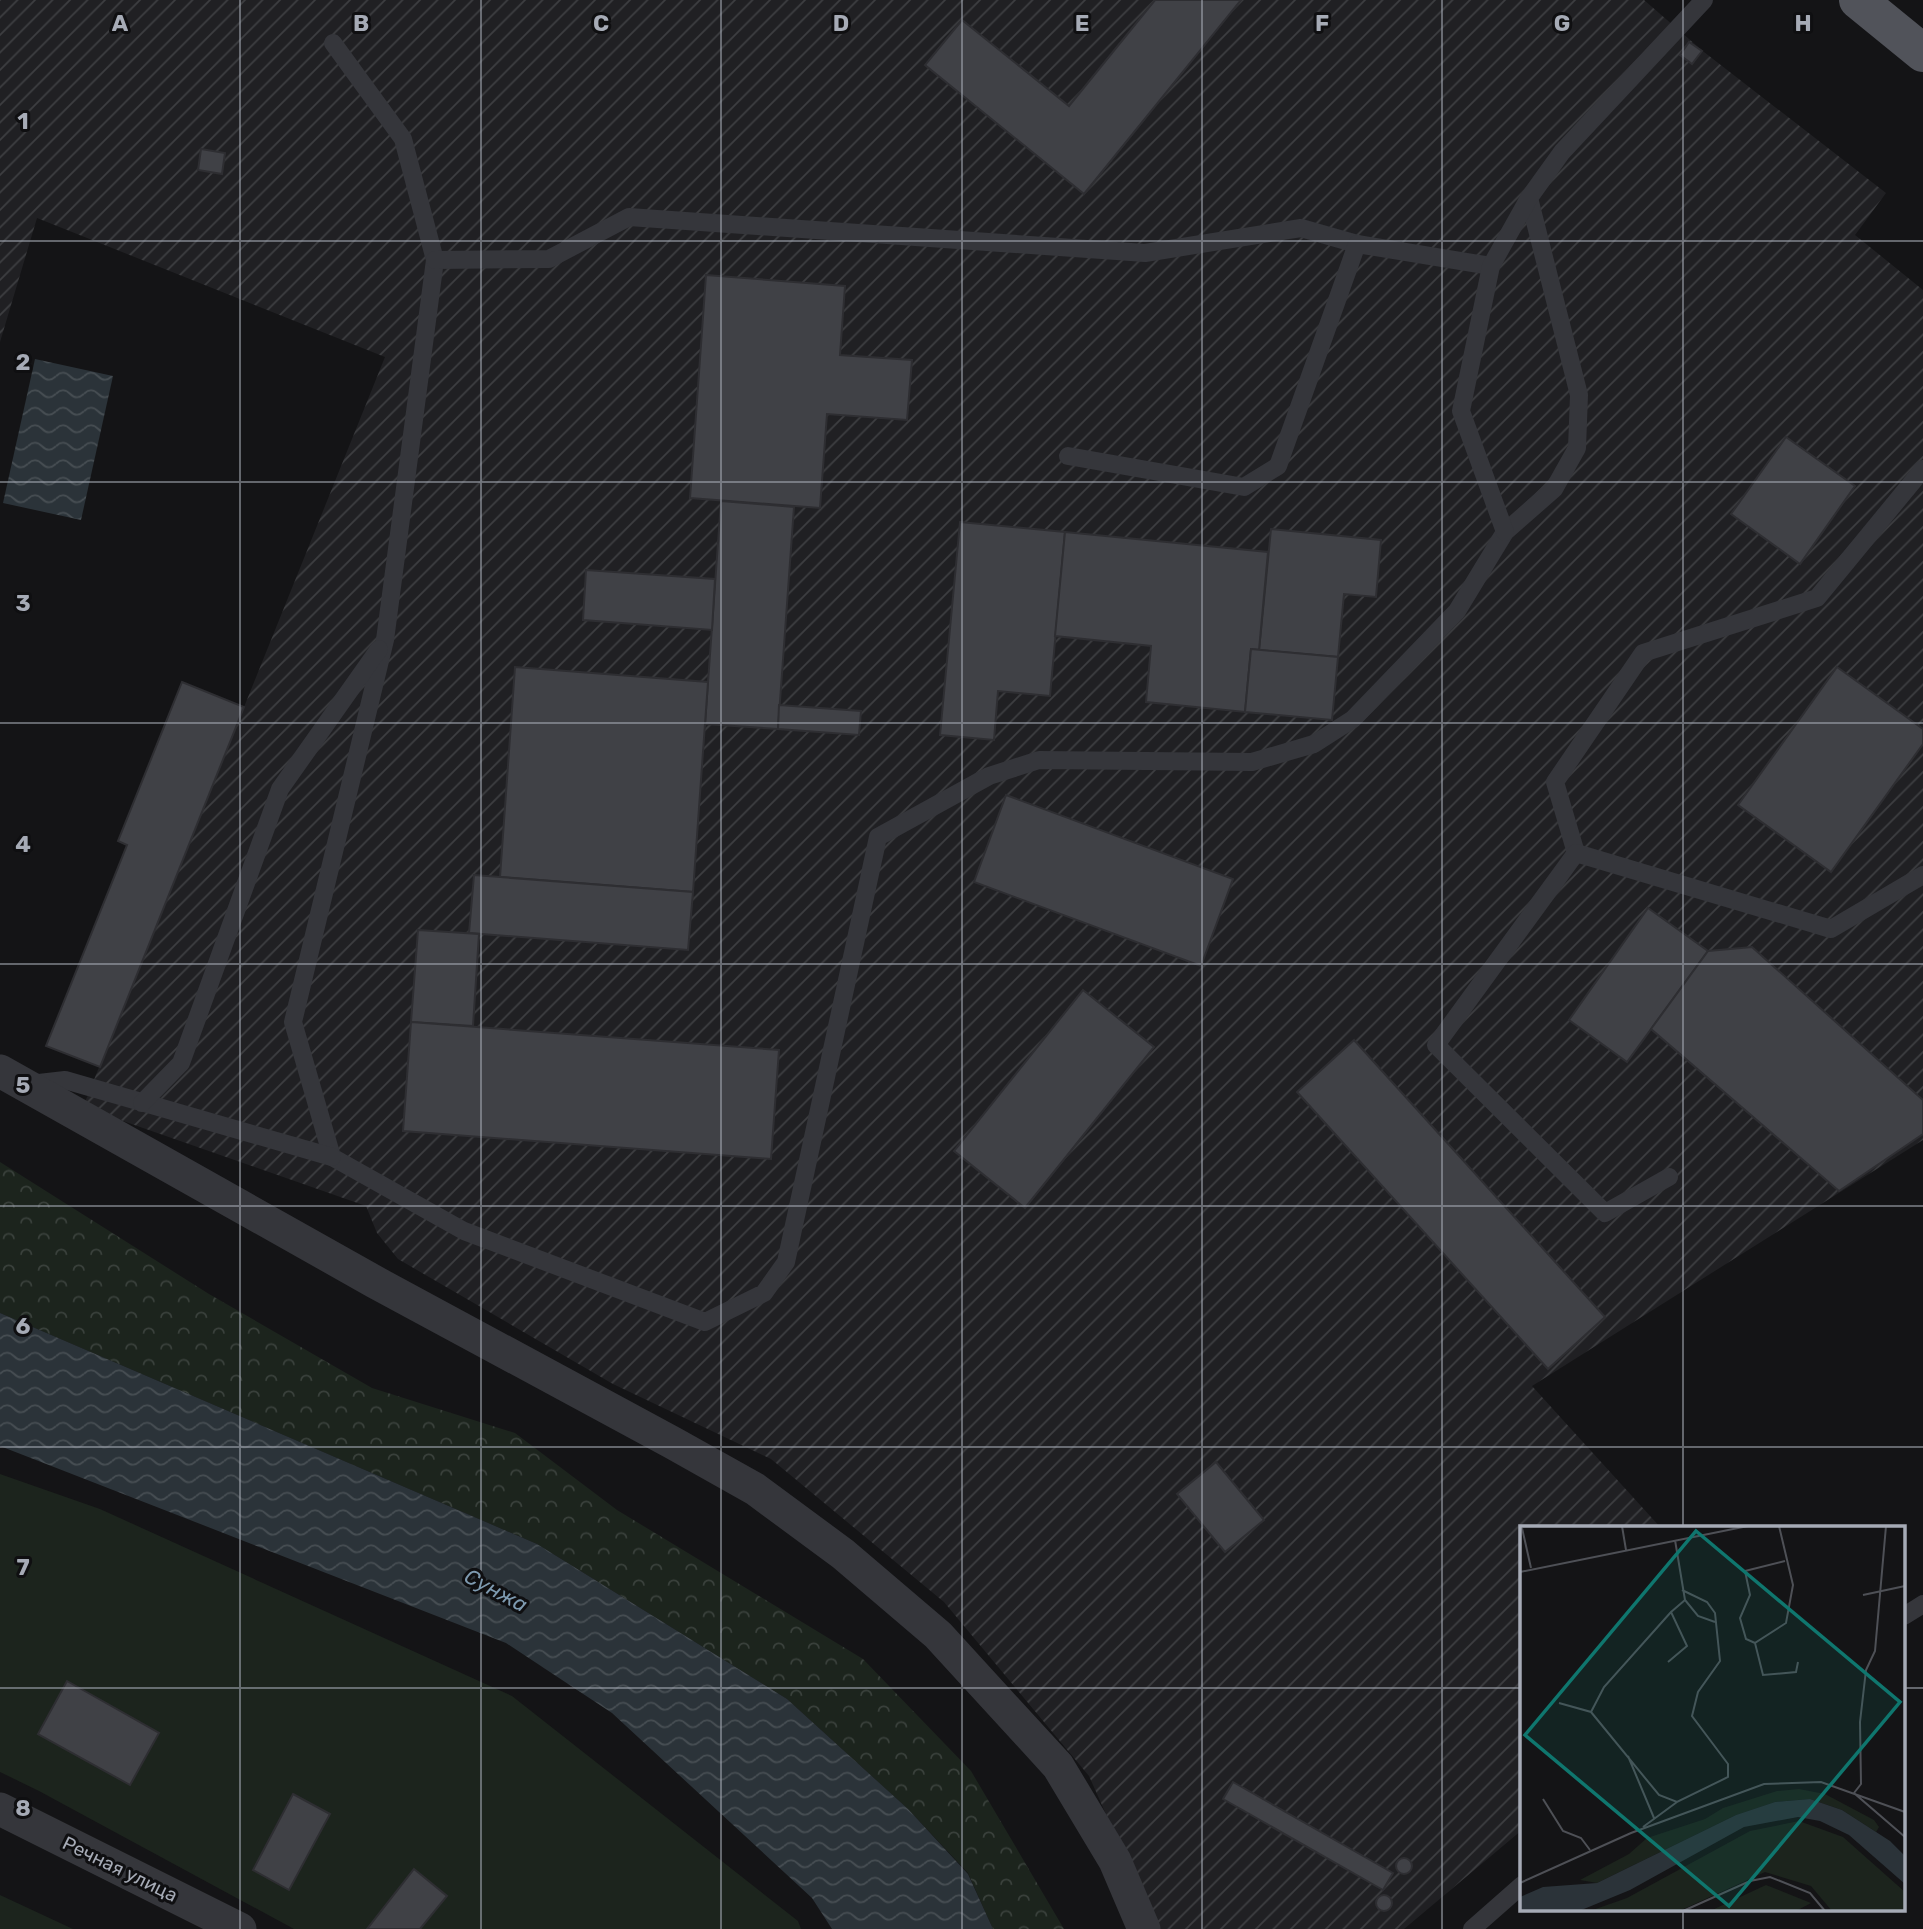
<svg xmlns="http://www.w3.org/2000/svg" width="1923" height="1929" font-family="Rubik,sans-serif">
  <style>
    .industrial { fill: url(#industrial-furrows) }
    .green { fill: #1c241d }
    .forest { fill: url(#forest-crowns) }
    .water { fill: url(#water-waves) }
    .building { fill: #404146; stroke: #2e2e32; stroke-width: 2 }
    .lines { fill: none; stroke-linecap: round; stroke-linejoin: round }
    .lane { stroke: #35363b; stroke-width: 18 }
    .street { stroke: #35363b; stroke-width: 33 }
    .primary { stroke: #51535a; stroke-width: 38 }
    .grid { fill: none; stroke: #a6abb6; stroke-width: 2; stroke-opacity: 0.55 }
    .labels { text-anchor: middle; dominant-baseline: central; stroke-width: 6; stroke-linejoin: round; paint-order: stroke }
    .street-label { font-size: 19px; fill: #a6abb6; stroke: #0f0f11 }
    .water-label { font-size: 21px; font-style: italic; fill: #7e9ab0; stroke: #0f0f11 }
    .inset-road { fill: none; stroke: #4e5056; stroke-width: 2 }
    .view { fill: #0f766e; fill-opacity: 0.15; stroke: #0f766e; stroke-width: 3.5 }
    .inset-edge { fill: none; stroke: #a6abb6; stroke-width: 3.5 }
    .grid-label { font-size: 23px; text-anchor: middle; font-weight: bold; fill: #a6abb6; stroke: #0f0f11; stroke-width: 6; stroke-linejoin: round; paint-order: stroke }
  </style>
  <defs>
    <pattern id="industrial-furrows" width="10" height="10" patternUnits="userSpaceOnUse" patternTransform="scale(1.75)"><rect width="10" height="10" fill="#202023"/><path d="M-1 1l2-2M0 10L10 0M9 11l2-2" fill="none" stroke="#3d3e41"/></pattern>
    <pattern id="forest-crowns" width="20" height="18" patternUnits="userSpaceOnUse" patternTransform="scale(1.75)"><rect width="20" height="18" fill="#1c241d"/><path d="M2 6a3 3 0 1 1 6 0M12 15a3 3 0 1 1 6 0" fill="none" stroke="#3a413c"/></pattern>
    <pattern id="water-waves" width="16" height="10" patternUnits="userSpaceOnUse" patternTransform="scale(1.75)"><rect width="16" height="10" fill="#2b3339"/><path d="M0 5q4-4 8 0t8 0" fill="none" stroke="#474e53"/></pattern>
  </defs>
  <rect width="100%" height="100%" fill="#141416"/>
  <!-- industrial -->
  <polygon class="industrial" points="0,0 1644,0 1704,52 1886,193 1855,235 1923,290 1923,1140 1532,1386 1661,1528 1522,1528 1522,1830 1404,1929 1157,1929 1089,1776 944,1602 771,1459 613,1384 398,1259 377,1233 366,1206 83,1107 385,357 37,218 0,342"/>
  <!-- green -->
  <g class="green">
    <polygon points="0,1474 100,1509 512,1696 798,1921 801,1929 294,1929 39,1791 0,1772"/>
    <polygon points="0,1895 73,1929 0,1929"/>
  </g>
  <!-- forest -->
  <polygon class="forest" points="0,1162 209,1294 372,1388 515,1433 617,1510 863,1659 971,1771 1064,1929 993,1929 968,1873 908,1809 787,1699 537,1544 0,1313"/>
  <!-- water -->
  <g class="water">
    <polygon points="35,359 113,376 81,520 3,503"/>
    <polygon points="0,1313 537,1544 787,1699 908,1809 968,1874 993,1929 832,1929 812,1898 612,1713 506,1643 0,1446"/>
  </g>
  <!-- building -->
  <g class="building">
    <polygon points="1155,0 1241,0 1084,194 925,65 962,20 1069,106"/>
    <polygon points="1689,42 1702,51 1692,64 1680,55"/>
    <polygon points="201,149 225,153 222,174 198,170"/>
    <polygon points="706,275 845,286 840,355 912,360 907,420 827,414 820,508 690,498"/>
    <polygon points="1786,437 1855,486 1800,564 1731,514"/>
    <polygon points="721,501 794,507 778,729 705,724"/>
    <polygon points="960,522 1065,532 1050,696 998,691 994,740 940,735"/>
    <polygon points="1271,529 1381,540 1376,597 1344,594 1338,657 1259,650"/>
    <polygon points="1065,532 1268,552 1259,650 1251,649 1245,712 1146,702 1151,646 1055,636"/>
    <polygon points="586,570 715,579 712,630 583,620"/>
    <polygon points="1251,649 1338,657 1332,720 1245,712"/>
    <polygon points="515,667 708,682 693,892 500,877"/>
    <polygon points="1837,667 1923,729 1923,744 1831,872 1738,805"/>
    <polygon points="182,682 244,707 100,1067 46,1046 127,845 118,841"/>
    <polygon points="779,705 861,711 859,735 778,729"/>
    <polygon points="1006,795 1233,879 1201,966 974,882"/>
    <polygon points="474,875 693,892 688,950 469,933"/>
    <polygon points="1648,908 1708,951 1627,1062 1569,1020"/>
    <polygon points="418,930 479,934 473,1026 411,1022"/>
    <polygon points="1752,947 1923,1100 1923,1134 1839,1191 1651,1029 1708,951"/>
    <polygon points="1083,990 1154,1047 1025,1208 954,1151"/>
    <polygon points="411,1022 779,1050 771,1159 403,1131"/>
    <polygon points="1354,1040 1605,1317 1548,1369 1297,1092"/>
    <polygon points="1216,1462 1264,1520 1225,1552 1177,1494"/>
    <polygon points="67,1681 159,1733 130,1785 38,1734"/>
    <polygon points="1233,1782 1393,1873 1383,1890 1223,1799"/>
    <polygon points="293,1794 330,1814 289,1890 253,1870"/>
    <circle cx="1404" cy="1866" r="8"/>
    <polygon points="414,1869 447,1896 420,1929 367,1929"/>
    <circle cx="1384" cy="1903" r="8"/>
  </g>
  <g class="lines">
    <!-- lane -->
    <g class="lane">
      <polyline points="333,43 403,139 435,260 385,640 293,1022 332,1157 464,1231 705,1322 764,1293 786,1262 878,837 989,776 1039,760 1252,762 1314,744 1353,719 1457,611 1505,532 1554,489 1577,448 1579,395 1529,198"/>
      <polyline points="435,260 549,259 629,217 1145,253 1301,228 1357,244"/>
      <polyline points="1068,456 1244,487 1278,466 1357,244 1491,266"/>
      <polyline points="1505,532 1461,411 1491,266 1529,198 1562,152 1704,0"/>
      <polyline points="1576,853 1555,782 1643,653 1817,598 1923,469"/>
      <polyline points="30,1084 65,1080 332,1157"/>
      <polyline points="142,1103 181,1063 280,789 379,649"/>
      <polyline points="1669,1177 1605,1213 1436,1045 1576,853 1831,929 1923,875"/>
      <polyline points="1904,1616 1923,1604"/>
      <polyline points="1472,1929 1522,1885"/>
    </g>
    <!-- street -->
    <g class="street">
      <polyline points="0,1071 375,1282 673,1443 755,1489 843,1554 938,1635 1058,1766 1115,1861 1144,1929"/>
      <polyline points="0,1809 240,1929"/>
    </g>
    <!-- primary -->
    <polyline class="primary" points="1858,0 1923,53"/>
  </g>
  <!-- grid -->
  <path class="grid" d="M240,0v1929M481,0v1929M721,0v1929M962,0v1929M1202,0v1929M1442,0v1929M1683,0v1528M0,241h1923M0,482h1923M0,723h1923M0,964h1923M0,1206h1923M0,1447h1923M0,1688h1522M1904,1688h19M1683,1910v19"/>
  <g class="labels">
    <!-- street labels -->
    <g class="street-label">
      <text transform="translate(120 1869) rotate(26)">Речная улица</text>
    </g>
    <!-- water labels -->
    <g class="water-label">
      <text transform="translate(496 1590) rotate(28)">Сунжа</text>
    </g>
  </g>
  <!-- overview -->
  <g transform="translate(1520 1526)">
    <rect width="385" height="385" fill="#141416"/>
    <path d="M279,295l44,16 62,55v19h-73l-21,-25 -46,-14 -86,39h-89l37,-13 123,-67zM246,359l45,18 -15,8h-86z" fill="#1c241d"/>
    <path d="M279,263l26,5 49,26 5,7 -3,5 -34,-22 -32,-11 -35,3 -39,13 -139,68 -17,-3 49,-26 18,-16 58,-19 18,-11 54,-17z" fill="#1c241d"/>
    <path d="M290,273l32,11 48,31 15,15v28l-56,-49 -29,-14 -22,-4 -54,10 -114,63 -51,21h-59v-14l23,-10 54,-4 139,-68 39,-13z" fill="#2b3339"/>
    <path class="inset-road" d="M102,0l4,24M259,0l14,59 -7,38 -31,20 8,32 33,-3 2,-10M366,0l-11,125 -9,19 -6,52 1,62 -7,9 51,44M2,2l9,40M155,14l10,60 13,16 17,6M0,46l228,-46M343,69l42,-9M235,117l-9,-4 -6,-21 10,-23 -5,-24 40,-10M148,136l19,-16 -16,-34 14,-12M39,177l32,9 68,83 18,7 51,-25v-13l-36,-48 6,-24 22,-31 -5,-48 -8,-11 -25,-12M71,186l13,-25 67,-75M108,230l26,62M23,273l20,32 18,7 9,12M123,301l34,-25M0,357l111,-50 133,-49 57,-2 84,30M163,385l67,-30 20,-4 40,16 15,18"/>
    <path class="view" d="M176,5l204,171 -171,204 -204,-171z"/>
    <rect width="385" height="385" class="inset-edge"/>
  </g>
  <g class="grid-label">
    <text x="120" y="31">A</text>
    <text x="361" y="31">B</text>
    <text x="601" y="31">C</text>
    <text x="841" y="31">D</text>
    <text x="1082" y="31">E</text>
    <text x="1322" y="31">F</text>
    <text x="1562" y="31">G</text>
    <text x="1803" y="31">H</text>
    <text x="23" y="129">1</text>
    <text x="23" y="370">2</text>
    <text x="23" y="611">3</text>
    <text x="23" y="852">4</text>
    <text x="23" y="1093">5</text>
    <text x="23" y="1334">6</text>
    <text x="23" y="1575">7</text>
    <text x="23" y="1816">8</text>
  </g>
</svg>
